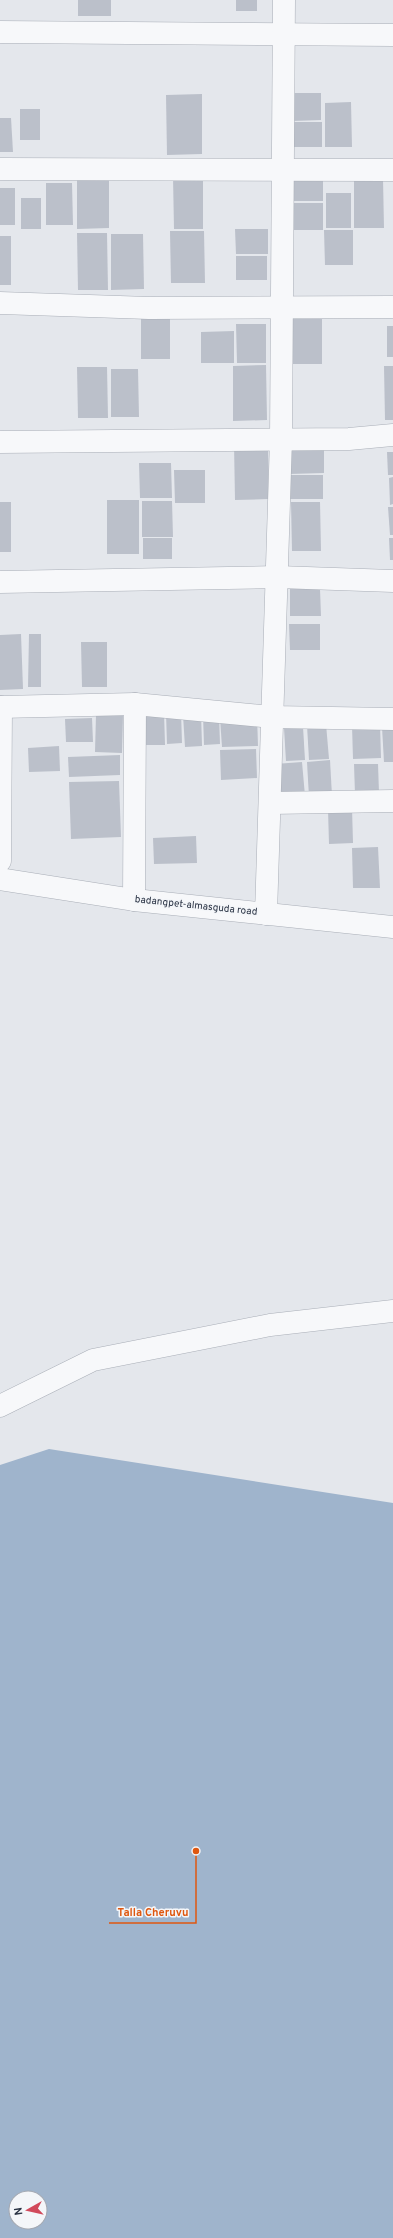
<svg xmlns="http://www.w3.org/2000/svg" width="393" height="2238" font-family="Overpass,sans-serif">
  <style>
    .water { fill: #9fb4cc; fill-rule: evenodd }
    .building { fill: #bbc0ca }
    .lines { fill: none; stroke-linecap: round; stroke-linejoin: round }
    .minor-casing { stroke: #a9aeb7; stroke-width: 23 }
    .minor { stroke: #f7f8fa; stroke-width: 22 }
    .labels { text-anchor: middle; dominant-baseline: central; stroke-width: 3; stroke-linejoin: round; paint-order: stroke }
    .street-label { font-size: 10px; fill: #2b3445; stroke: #f4f6f9 }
    .leader { fill: none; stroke: #df570f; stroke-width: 1.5 }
    .callout-dot { fill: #df570f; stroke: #f4f6f9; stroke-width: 1.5 }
    .callout-label { font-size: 11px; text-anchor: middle; font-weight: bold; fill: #df570f; stroke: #f4f6f9; stroke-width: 3; stroke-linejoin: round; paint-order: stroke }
  </style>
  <rect width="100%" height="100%" fill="#e4e7ec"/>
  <!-- water -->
  <path class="water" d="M49,1449l344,54v735h-393v-773zM16,2198h24v24h-24z"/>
  <!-- building -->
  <g class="building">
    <rect x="78" y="0" width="33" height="16"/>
    <rect x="236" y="0" width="21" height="11"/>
    <polygon points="291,93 321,93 321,120 292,121"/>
    <polygon points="202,94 202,154 167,155 166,95"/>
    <polygon points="351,102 352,147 325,147 325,103"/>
    <rect x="20" y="109" width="20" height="31"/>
    <polygon points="0,118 11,118 13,152 0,152"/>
    <rect x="290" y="122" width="32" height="25"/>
    <polygon points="77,173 109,173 109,228 77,229"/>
    <rect x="291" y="173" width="32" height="28"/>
    <polygon points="173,176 203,176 203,229 174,229"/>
    <polygon points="354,179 383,179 384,228 354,228"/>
    <polygon points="46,183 72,183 73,225 46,225"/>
    <rect x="0" y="188" width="15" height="37"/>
    <rect x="326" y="193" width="25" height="35"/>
    <rect x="21" y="198" width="20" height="31"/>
    <rect x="289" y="203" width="34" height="27"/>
    <polygon points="235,229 268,229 268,254 236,254"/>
    <polygon points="324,230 353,230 353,265 325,265"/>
    <polygon points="170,231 204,231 205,283 171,283"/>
    <polygon points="77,233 107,233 108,290 78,290"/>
    <polygon points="111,234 143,234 144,289 111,290"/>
    <rect x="0" y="236" width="11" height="49"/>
    <rect x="236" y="256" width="31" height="24"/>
    <polygon points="170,312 170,359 141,359 141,313"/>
    <rect x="288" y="319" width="34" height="45"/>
    <polygon points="236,324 266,324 266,363 237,363"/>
    <rect x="387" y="326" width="6" height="31"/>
    <polygon points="234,331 234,363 201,363 201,332"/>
    <polygon points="266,365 267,420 233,421 233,366"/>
    <polygon points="384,366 393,366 393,420 385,420"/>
    <polygon points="77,367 107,367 108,418 78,418"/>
    <polygon points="111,369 138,369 139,417 111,417"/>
    <polygon points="234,443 268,443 269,499 235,500"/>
    <polygon points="289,449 324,449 324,473 289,474"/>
    <polygon points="387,452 393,452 393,475 388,475"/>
    <polygon points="139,463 171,463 172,498 140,498"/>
    <polygon points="174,470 205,470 205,503 175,503"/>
    <rect x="290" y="475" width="33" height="24"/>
    <polygon points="393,477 393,504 390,505 389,478"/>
    <rect x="107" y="500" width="32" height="54"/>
    <polygon points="142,501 172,501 173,537 142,537"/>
    <rect x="0" y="502" width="11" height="50"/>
    <polygon points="291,502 320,502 321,551 292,551"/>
    <polygon points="388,507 393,507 393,535 390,535"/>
    <rect x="143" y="538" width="29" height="21"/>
    <polygon points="389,538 393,538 393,560 390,560"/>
    <polygon points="290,589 320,589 321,616 290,616"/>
    <polygon points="289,624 320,624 320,650 290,650"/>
    <polygon points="21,634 23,689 0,690 0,635"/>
    <polygon points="29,634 41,634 41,687 28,687"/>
    <polygon points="81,642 107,642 107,687 82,687"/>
    <polygon points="181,712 182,743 167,744 166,713"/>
    <polygon points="164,713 165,745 146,745 145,714"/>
    <polygon points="201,714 202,746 185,747 183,715"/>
    <polygon points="96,715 123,715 122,753 95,752"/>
    <polygon points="203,715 219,715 220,744 204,745"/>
    <polygon points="257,716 258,746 222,747 220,718"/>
    <polygon points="92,718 93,742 66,742 65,719"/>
    <polygon points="326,724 329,759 309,760 307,725"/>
    <polygon points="380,724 381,758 353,759 352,725"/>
    <polygon points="303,727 305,760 286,761 284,728"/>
    <polygon points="382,727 393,727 393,762 384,762"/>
    <polygon points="59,746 60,771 29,772 28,748"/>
    <polygon points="256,749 257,778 221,780 220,750"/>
    <polygon points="120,755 120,775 69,777 68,757"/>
    <polygon points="330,760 332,796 309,797 307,762"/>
    <polygon points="302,762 305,796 277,798 275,764"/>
    <polygon points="354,764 378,764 379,793 355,794"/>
    <polygon points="119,781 121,837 71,839 69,782"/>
    <polygon points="352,808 353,843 329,844 328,809"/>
    <polygon points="196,836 197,863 154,864 153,838"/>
    <polygon points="378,847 380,888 353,888 352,848"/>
  </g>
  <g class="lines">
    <defs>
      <g id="minor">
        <polyline points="0,32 393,35"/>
        <polyline points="0,169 393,170"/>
        <polyline points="0,303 149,308 393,307"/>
        <polyline points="0,442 349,439 393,435"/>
        <polyline points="0,582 278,577 393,581"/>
        <polyline points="0,707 135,704 272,717 393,719"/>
        <polyline points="271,803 393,801"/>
        <polyline points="0,861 1,707"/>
        <polyline points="0,879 134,900 393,927"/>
        <polyline points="134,900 135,704"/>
        <polyline points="266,914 281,439 284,0"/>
        <polyline points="0,1406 93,1360 270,1325 393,1311"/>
      </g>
    </defs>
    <!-- minor casing -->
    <use href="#minor" class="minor-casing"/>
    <!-- minor -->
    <use href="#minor" class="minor"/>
  </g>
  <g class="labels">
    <!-- street labels -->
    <g class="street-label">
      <text transform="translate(196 906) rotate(6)">badangpet-almasguda road</text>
    </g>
  </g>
  <!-- callouts -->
  <path class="leader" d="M196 1851L196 1923H109"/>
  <circle class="callout-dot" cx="196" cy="1851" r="4"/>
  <g class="callout-label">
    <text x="153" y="1916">Talla Cheruvu</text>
  </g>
  <!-- north arrow -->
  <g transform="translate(28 2210) rotate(262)"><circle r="19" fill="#f4f6f9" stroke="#a4a8b1"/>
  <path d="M0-3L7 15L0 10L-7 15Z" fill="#d1495b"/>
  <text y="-6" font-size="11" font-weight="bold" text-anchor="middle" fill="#2b3445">N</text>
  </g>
</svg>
